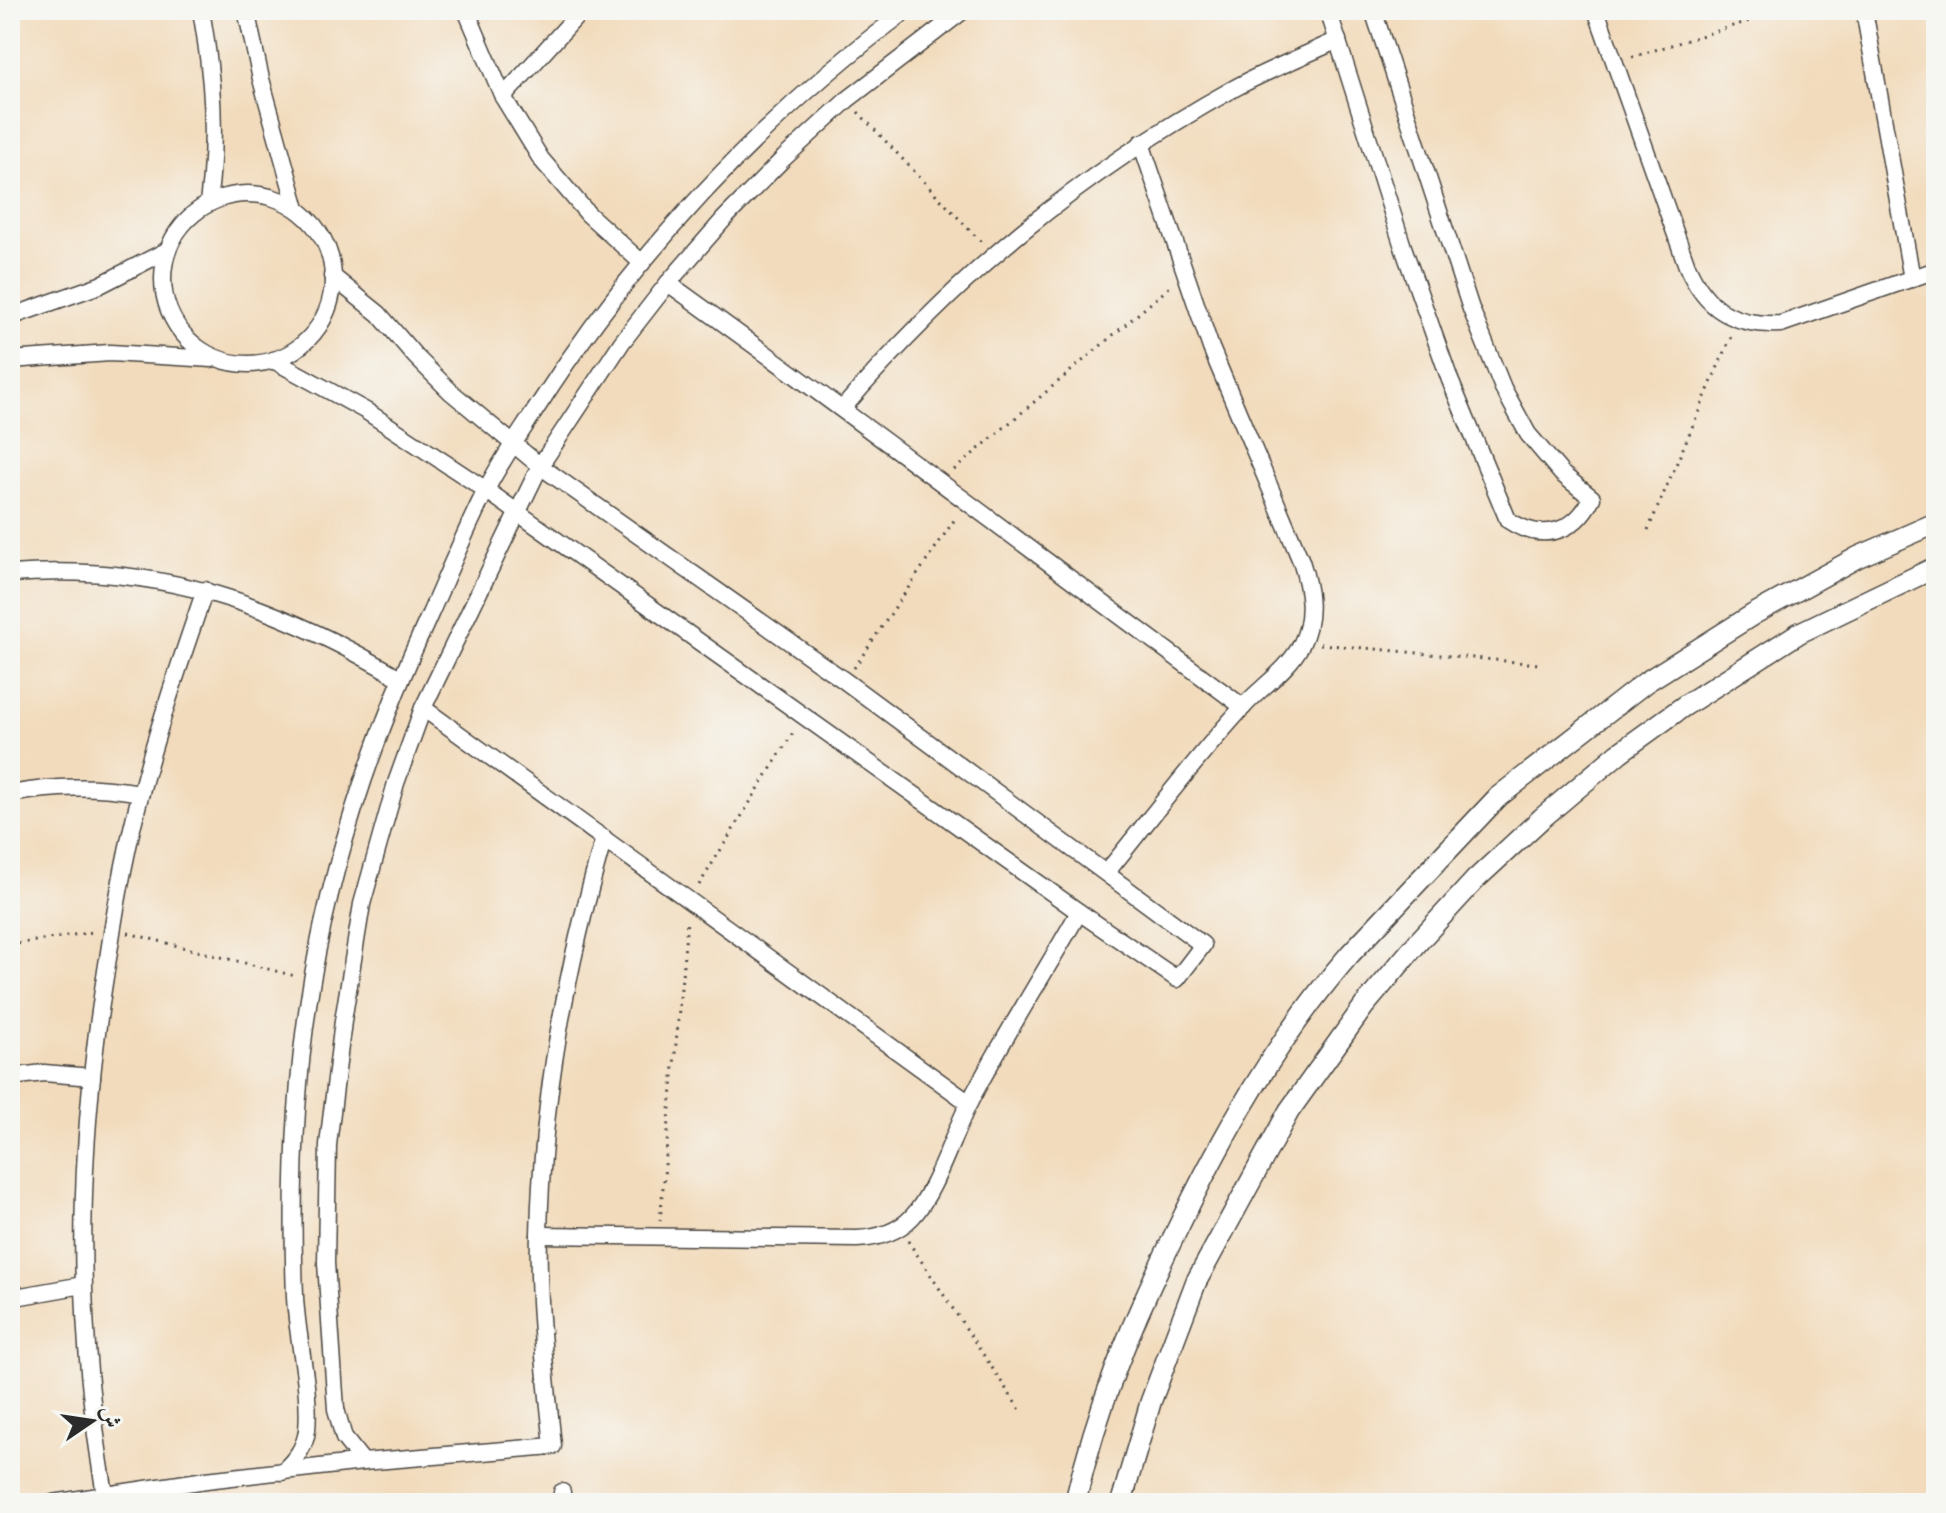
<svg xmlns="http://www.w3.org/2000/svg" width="1946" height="1513" font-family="'IM FELL Double Pica',Amiri,serif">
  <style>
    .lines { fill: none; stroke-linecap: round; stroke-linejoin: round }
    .minor-casing { stroke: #494541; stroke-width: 19 }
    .tertiary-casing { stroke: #494541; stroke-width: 23 }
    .path { stroke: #494541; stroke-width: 3; stroke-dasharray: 2 6; stroke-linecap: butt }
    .minor { stroke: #fff; stroke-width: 16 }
    .tertiary { stroke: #fff; stroke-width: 20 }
  </style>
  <rect width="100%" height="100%" fill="#f6f6f2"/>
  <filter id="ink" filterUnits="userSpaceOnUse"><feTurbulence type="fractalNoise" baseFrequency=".0125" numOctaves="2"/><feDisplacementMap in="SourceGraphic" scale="16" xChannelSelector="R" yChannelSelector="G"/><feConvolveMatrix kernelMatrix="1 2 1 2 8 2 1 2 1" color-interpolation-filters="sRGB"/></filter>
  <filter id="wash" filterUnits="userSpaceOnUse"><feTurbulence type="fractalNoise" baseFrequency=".006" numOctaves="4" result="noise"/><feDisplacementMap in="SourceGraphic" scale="32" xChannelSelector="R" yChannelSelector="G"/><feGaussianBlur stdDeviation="1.8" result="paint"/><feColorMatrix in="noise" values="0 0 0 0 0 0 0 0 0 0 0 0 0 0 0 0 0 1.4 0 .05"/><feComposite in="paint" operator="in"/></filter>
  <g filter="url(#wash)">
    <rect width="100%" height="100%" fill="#f2dbbc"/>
  </g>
  <g filter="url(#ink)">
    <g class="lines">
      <defs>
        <g id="minor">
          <path d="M201,10c12,68 16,125 7,194"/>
          <polyline points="246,10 261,79 297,209"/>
          <polyline points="466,10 503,97 541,159 588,214 642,263"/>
          <path d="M1328,10l75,237 47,133 58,140c33,22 66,14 84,-22l-30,-24 -34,-40 -25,-46 -32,-79 -98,-299"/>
          <path d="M1596,10l91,256c19,44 47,60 94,58l155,-54"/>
          <polyline points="1864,10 1912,279"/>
          <polyline points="503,97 582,10"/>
          <circle cx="248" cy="279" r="85"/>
          <path d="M668,283c194,139 383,282 575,424"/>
          <polyline points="10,317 100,285 168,250"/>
          <polyline points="10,360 110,353 212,359"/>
          <polyline points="273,360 366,411 486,490 1079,912 1177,979 1203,945 845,681 540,466 451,392 415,356 379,314 332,276"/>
          <path d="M843,408c115,-133 235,-233 390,-319 33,-18 70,-33 105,-49"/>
          <path d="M10,574c149,-11 263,29 390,104"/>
          <polyline points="423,708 969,1103"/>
          <path d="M10,794c45,-8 85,-9 131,-1"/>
          <path d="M1106,873c45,-55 88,-113 137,-166 19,-21 45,-37 58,-62 14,-28 9,-56 0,-84l-90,-213 -70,-205"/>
          <polyline points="10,1077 44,1073 92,1077"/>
          <path d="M539,1235l318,4c21,-1 40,-6 55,-22 23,-24 41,-83 57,-114 34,-65 74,-127 110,-191"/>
          <polyline points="10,1298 83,1285"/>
          <polyline points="363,1462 344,1438 336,1409 326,1263 328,1145 343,1021 362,904 396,783 423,708 540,466 622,342 668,283 724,219 784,158 847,100 964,10"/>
          <path d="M282,1472c13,-12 23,-24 25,-42 4,-42 -10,-90 -12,-133 -4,-107 -1,-212 17,-317 22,-128 64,-249 118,-366 18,-41 35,-82 55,-122 15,-30 35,-58 53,-86 97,-152 224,-288 369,-396"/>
          <polyline points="562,1492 562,1503"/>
          <path d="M105,1494c-32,-184 -27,-359 4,-542 8,-54 18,-107 32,-160 18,-68 41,-135 64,-202"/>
          <path d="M53,1503l153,-23 157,-18 190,-16c-7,-70 -16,-141 -14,-212 3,-138 27,-264 65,-396"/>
        </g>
        <g id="tertiary">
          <path d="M1075,1503c22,-96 56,-179 99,-267 48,-100 103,-198 176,-282l148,-157 148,-115 108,-68 104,-57 78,-34"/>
          <polyline points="1121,1503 1151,1401 1196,1282 1289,1111 1364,1006 1419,941 1476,879 1542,818 1619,753 1684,706 1799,633 1936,567"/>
        </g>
      </defs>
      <!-- minor casing -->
      <use href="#minor" class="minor-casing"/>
      <!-- tertiary casing -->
      <use href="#tertiary" class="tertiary-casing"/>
      <!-- path -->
      <g class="path">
        <polyline points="1632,57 1785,10"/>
        <polyline points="858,112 982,243"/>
        <polyline points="954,470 1171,286"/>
        <polyline points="1648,530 1732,334"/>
        <polyline points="1320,644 1539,664"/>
        <polyline points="854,668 957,516"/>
        <polyline points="699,885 794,731"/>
        <polyline points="128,933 295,976"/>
        <polyline points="10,945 93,932"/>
        <polyline points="660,1221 687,921"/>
        <polyline points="908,1241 1022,1413"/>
      </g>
      <!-- minor -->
      <use href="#minor" class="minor"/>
      <!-- tertiary -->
      <use href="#tertiary" class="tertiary"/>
    </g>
  </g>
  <!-- margin -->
  <rect width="1946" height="1513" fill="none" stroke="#f6f6f2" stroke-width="40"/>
  <!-- north arrow -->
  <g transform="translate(92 1421) rotate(77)" stroke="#f6f6f2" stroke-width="6" paint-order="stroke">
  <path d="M0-6L14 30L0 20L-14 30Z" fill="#2b2b2b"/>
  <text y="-12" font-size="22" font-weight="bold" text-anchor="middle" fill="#2b2b2b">ش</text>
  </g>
</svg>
